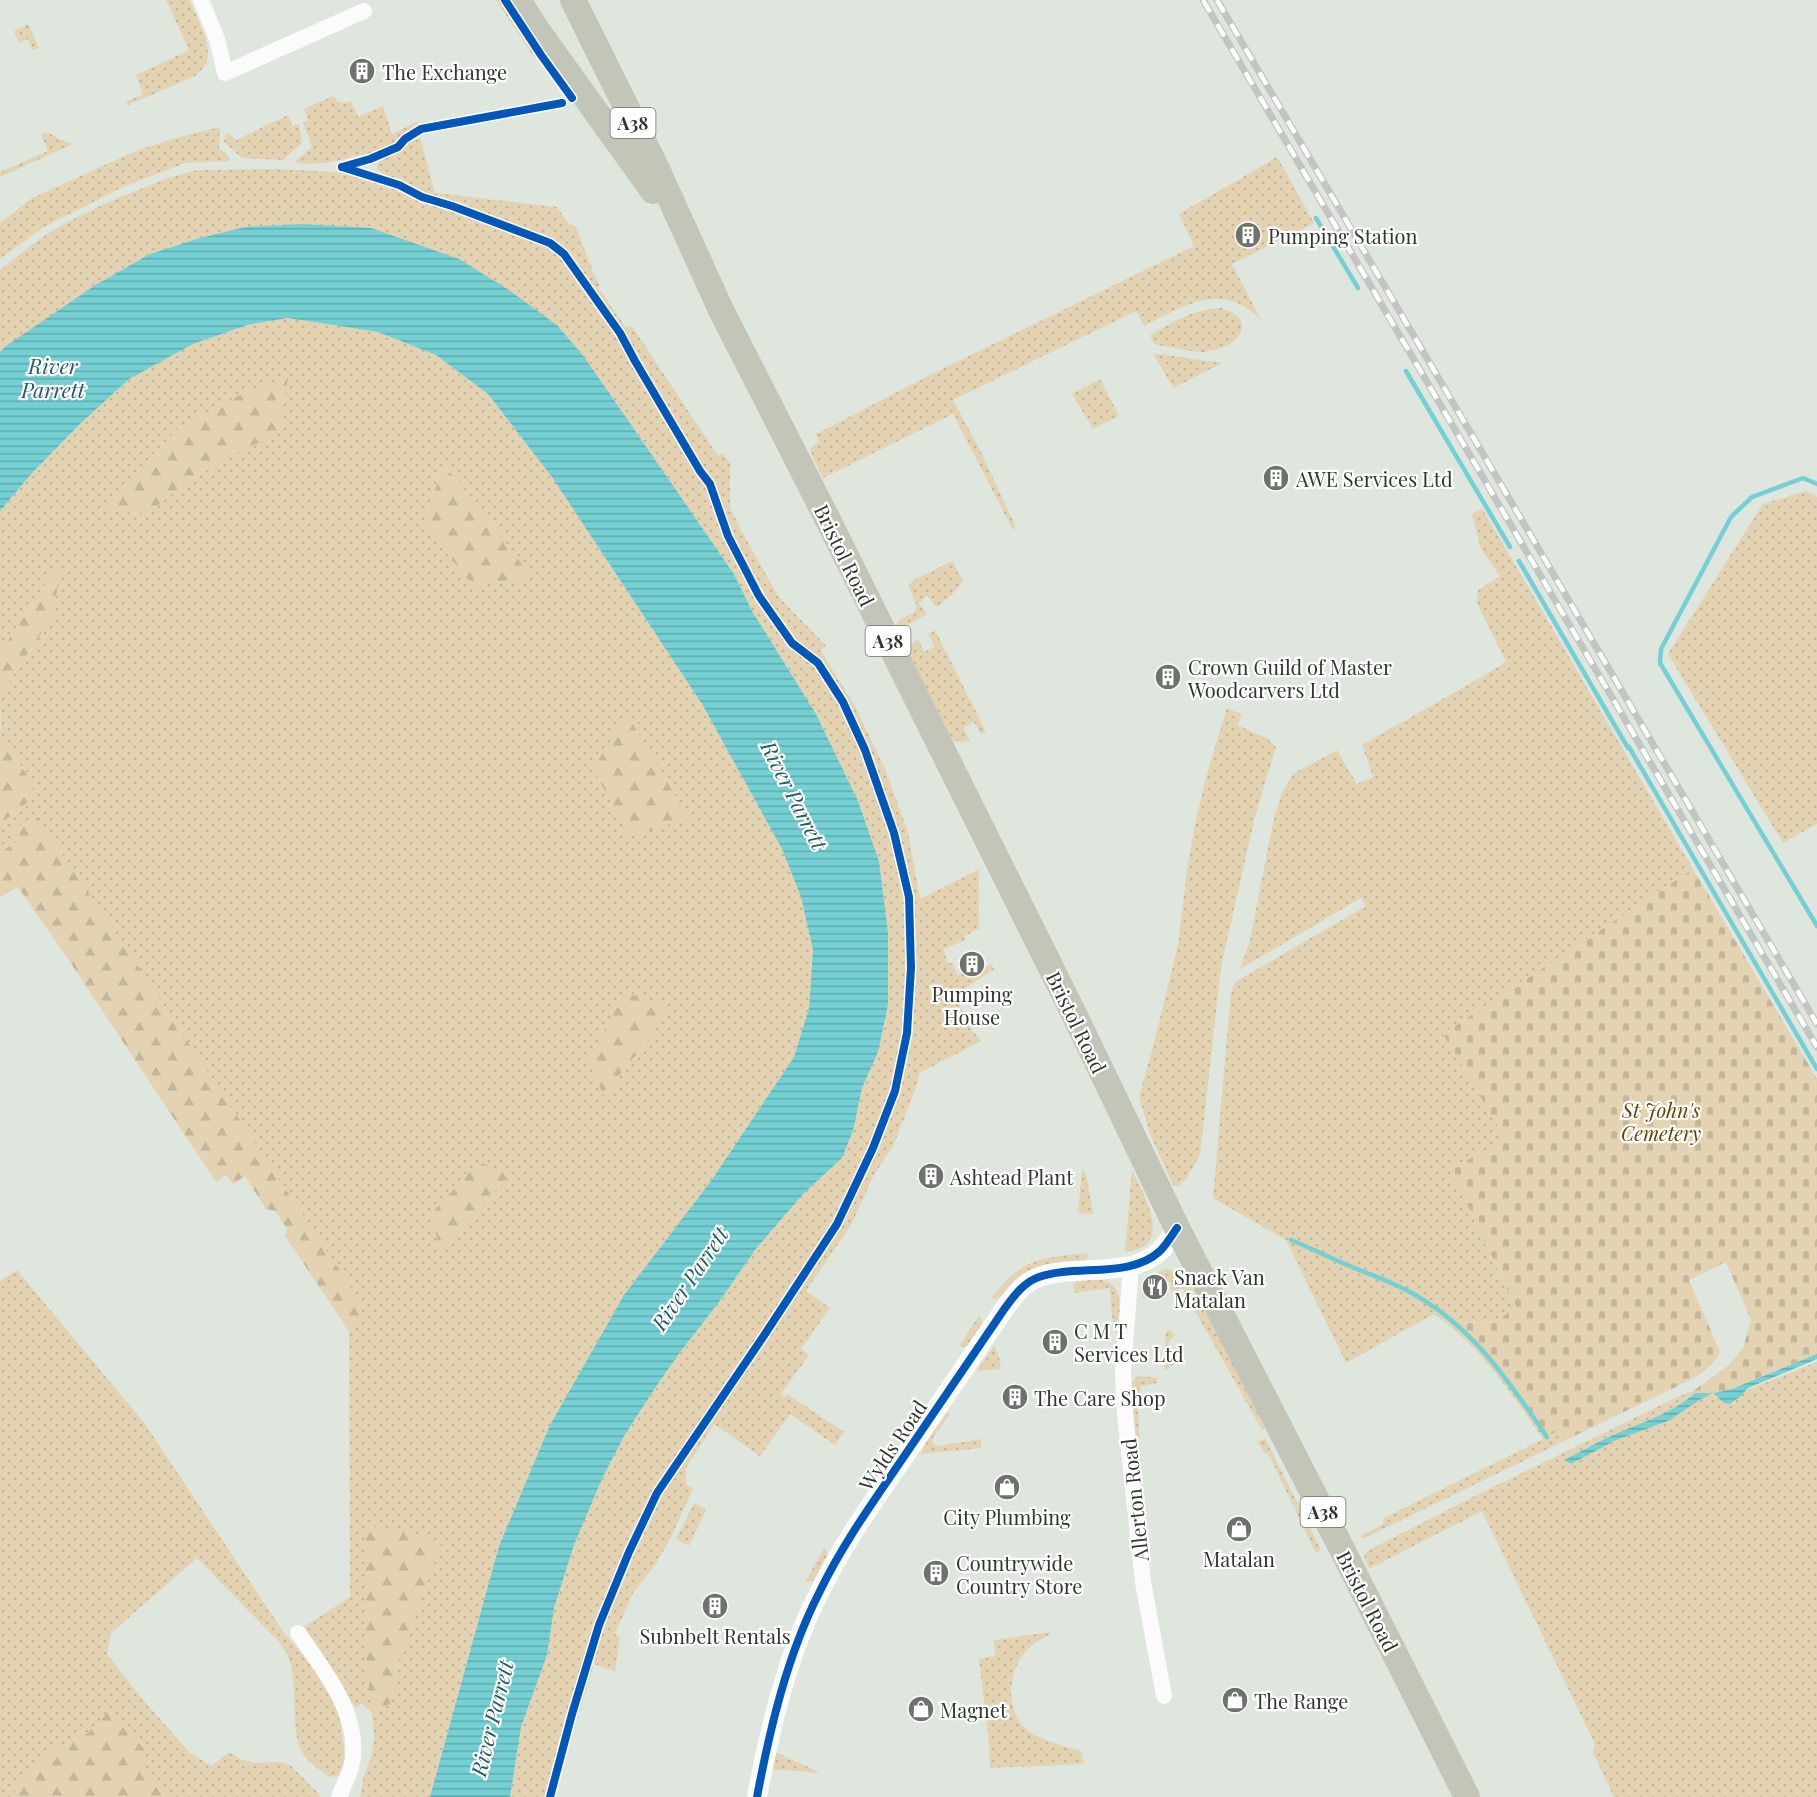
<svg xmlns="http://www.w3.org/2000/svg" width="1817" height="1797" font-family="'Playfair Display',serif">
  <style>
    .grass { fill: url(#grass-dots); fill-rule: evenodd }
    .forest { fill: url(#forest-firs) }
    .cemetery { fill: url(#cemetery-stones) }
    .water { fill: url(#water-rules) }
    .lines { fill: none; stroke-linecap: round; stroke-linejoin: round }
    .stream { stroke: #75d0d4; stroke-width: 4.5 }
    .minor { stroke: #fafbfa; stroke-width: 16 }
    .tertiary { stroke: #fafbfa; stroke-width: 20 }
    .primary { stroke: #c3c5b9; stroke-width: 26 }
    .rail-casing { stroke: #c3c5c3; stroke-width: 7 }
    .rail { stroke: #fff; stroke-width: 4.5; stroke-dasharray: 14; stroke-linecap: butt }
    .cycleway-casing { stroke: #fff; stroke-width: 11 }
    .cycleway { stroke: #0057b8; stroke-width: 8 }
    .labels { text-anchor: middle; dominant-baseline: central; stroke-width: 4.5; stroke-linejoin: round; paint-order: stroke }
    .shield { fill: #fff; stroke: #6e726d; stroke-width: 1.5 }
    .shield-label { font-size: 18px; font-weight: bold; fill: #30352f }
    .poi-label { font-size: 20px; fill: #30352f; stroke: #fff; text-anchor: start }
    .street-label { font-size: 20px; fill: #30352f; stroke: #fff }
    .park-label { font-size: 20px; font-style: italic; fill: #614200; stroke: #fff }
    .water-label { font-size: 21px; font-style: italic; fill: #255a5e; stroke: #fff }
  </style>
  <defs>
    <pattern id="grass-dots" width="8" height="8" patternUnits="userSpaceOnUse" patternTransform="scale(1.5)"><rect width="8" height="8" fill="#e3d3b3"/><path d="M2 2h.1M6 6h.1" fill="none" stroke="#c3b69a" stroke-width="1.8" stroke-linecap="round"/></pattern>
    <pattern id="forest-firs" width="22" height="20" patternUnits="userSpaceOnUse" patternTransform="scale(1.5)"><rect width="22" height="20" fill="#e3d3b3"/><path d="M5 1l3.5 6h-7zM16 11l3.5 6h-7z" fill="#c3b69a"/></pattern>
    <pattern id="cemetery-stones" width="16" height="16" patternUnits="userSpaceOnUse" patternTransform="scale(1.5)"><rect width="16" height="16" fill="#e3d3b3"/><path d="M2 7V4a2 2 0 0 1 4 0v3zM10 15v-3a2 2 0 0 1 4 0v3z" fill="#c3b69a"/></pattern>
    <pattern id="water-rules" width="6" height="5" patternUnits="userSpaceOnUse" patternTransform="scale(1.5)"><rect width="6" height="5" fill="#75d0d4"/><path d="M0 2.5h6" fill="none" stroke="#60aaac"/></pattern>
  </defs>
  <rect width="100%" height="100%" fill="#dfe6de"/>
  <!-- grass -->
  <g class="grass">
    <path d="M166,0h23c7,15 23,44 18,61 -2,6 -7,11 -12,15l-67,29 -2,-3 17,-8 -7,-19 53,-25z"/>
    <polygon points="496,0 505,0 540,52 534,57"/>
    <polygon points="28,24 39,48 33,50 28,39 19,43 14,31"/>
    <polygon points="333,96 338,102 345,103 351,101 358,117 383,106 392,134 418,121 417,127 388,149 326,163 306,164 294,162 312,147 303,123 308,120 304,109"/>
    <polygon points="288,115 292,126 299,124 302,143 283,160 242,158 224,142 226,132 236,140"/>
    <polygon points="220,127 219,148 230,158 229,161 185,163 123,187 42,228 0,259 0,223 32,198 138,150 176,138"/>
    <polygon points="47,132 59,139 73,144 0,177 0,172 48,151 41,134"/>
    <path d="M420,138l15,55 122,14 12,17 7,3 17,45 7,14 -2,1 28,41 6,-2 86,130 5,-3 7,10v45l12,24 36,64 48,50 -6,4 35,56 29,61 24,65 12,67 59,-30v60l-15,7 1,4 -21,9 3,14h6l4,12 8,-3 1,3 25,-11 3,5 -39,26 16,34 10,12 -62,32 -2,12 -23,59 -20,31 -23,50 -45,66 24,17 -29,41 8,6 -28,39 3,3 3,-3 57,38 -9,13 -45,-31 -30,42 -46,-32 -28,44v16l7,5 -22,48 -15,27 -23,29 -18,41 5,4 -5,33 -21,-7 -25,80 -14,53h-45l11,-70 26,-72 7,-47 20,-63 28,-66 22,-43 29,-45 25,-36 41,-53 36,-52 49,-57 38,-35 11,-27 9,-43 16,-36 10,-47v-73l-9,-71 -21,-60 -42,-87 -64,-103 -18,-37 -149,-216 -27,-32 -313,-99 -45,11 -50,16 -53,30 -97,68v-82l38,-30 29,-18 39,-19 59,-24 32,-9 79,-1 59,3 35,6 26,10 29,17 2,-7 -50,-28v-6c14,-11 26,-23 43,-26z"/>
    <path d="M1277,157l37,66 -82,41 29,56c-39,-40 -75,-15 -117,6l-8,-15 -183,89 27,50 35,75v4l-2,1 -60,-116 -130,64 -12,-24v-6l8,-7 -3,-7 120,-62 258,-126 -15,-32z"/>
    <path d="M1221,308c9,3 20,7 21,17 1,18 -27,27 -41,27 -15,-1 -32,-5 -47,-8l-4,-9c25,-14 42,-25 71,-27z"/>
    <path d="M287,318l91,14 58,23 52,39 64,83 150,227 80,145 19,48 12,53 -4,58 -15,49 -83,124 -87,114 -74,130 -51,121 -69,251h-70l4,-22 8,-20 2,-17 -2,-25 -11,-10 -4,5c-9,-8 -9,-15 -15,-24 -12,-19 -24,-38 -38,-57l46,-30 -1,-266 15,-24 -353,-475 7,9 -18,12v-37l3,5 31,-36 -33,-48 -1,-42 54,-81 5,-48 -26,35 -33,52v-142l32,-38 49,-50 48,-44 64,-35 54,-19zM181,426l38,37 -32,18 -38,32 -51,-2zM444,465l36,43 51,70 -58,8 -50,-63zM651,1000l-2,41 -26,28 -10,21zM366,1528c28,-2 48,5 74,16l-40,115 -9,43z"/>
    <polygon points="1153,353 1222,363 1173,388"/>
    <polygon points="1100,379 1119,416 1093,429 1072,394"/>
    <polygon points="1806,491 1817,497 1817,824 1783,843 1668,654 1763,504"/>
    <path d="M1482,508l211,361 -250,165 64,106 -57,29 66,139c-8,5 -16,12 -26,14 -12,1 -23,-1 -34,2l43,44 49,69 9,-6 7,10 -199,97 -5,-2 22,-11 2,-4v-3l159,-79c-32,-46 -62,-92 -109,-125l-88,49 -60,-123 -73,-42 18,-207 4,-9 131,-76 -5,-8 -121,71 10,-29 24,-123 8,-24 11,-19 44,-24 20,34 16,-7 -11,-32c48,-28 97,-54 144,-83l-29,-59 1,-13 22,-14 -19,-27 -9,-34z"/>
    <path d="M952,561l11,20c-8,10 -15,20 -27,26l-9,-11 -8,7 8,11 -21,12h-11l5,-7 15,-7c4,-9 -5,-17 -6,-26l3,-5z"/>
    <polygon points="935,630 986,732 981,734 974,722 963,728 970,740 962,742 952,740 908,653 911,644 918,639 924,652 935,647 928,634"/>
    <polygon points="1227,708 1242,714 1237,725 1267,738 1276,747 1255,817 1221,967 1200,1155 1186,1179 1179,1186 1173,1185 1150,1134 1139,1097 1155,1039 1178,945 1187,871 1195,824 1206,777"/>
    <polygon points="1082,1169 1086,1173 1093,1214 1078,1213"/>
    <path d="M1132,1170c9,19 38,67 7,79 -4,1 -10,2 -14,3z"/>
    <path d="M1087,1253l1,4 -4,4c-22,1 -46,1 -64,16 -9,7 -16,23 -29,22 31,-41 47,-41 96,-46z"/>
    <path d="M1167,1269l9,3 11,8 42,75 36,74 -3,1 -1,-2 -79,-140 -9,6 -1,-1 -2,-11 -16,3v12l-12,1c1,-15 11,-25 25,-29z"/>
    <path d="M17,1270l128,154 139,209 30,35 21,36 6,20 4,34 -1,9 -6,9 -9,1c-9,-7 -21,-15 -27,-25 -13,-26 -3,-66 -13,-93 -2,-5 -6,-11 -9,-16l-83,-85 -86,75 -4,21 38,48 45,51 22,13 17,-14 11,7 14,4 27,-1 10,4 28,28 1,3h-320v-516z"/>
    <path d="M1085,1280c8,0 18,-2 25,3 14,8 10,39 7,52l-5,-19 -2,-28 -36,5 -1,-8 3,-3z"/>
    <polygon points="979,1316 982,1320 982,1325 968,1345 964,1347 959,1346"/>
    <path d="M1167,1330h4l4,6 -7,6 10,19 -12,9 -2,-4c6,-12 -2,-24 3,-36z"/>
    <polygon points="994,1345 999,1356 1001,1369 977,1371"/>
    <path d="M1817,1362v435h-203l-21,-44 2,-9 -113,-233 -113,58 -5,-13 3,-5 108,-55 200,-98 18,-7 2,2c-22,20 -53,30 -80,41 -17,7 -34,17 -50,25l6,5 42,-23 55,-20 33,-23 13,-5 2,4 17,6 12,-12z"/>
    <polygon points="1140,1376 1157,1378 1157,1383 1141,1386 1138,1410 1141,1475 1138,1476 1132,1383 1135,1378"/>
    <polygon points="947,1413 950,1414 932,1439 933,1443 937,1446 981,1439 981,1448 921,1454 925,1444"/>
    <polygon points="1265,1438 1321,1550 1316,1553 1268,1453 1265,1454 1258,1442"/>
    <path d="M893,1442l3,4c-3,12 -15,33 -29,34z"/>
    <polygon points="694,1503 706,1510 689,1546 676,1539"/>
    <polygon points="824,1548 826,1549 828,1555 815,1580 805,1583"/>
    <path d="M1050,1632l-1,3c-8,4 -17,9 -23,16 -18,20 -21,57 -1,77 15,13 37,17 56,23l3,13 -94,4 -1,-24 -10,-85 16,-3 -1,-16z"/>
    <polygon points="773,1751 821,1773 770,1769"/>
  </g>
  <!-- forest -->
  <g class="forest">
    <polygon points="288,378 279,432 219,463 187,481 149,513 97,511 181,426 238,396"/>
    <polygon points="444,465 480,508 532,578 473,586 423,523"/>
    <polygon points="60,565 54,614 0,695 0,653 33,601"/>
    <polygon points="627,714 689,819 629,836 593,769"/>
    <polygon points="0,723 1,737 34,785 29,801 4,821 0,816"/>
    <polygon points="35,814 119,938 364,1307 349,1331 285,1236 287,1229 275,1211 266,1209 245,1176 233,1184 226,1175 216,1182 66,956 18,887 0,897 0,853 17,841 11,832"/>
    <polygon points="623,992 651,1000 665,1009 649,1041 623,1069 613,1090 603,1095 589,1061"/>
    <polygon points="479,1162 512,1174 440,1250 431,1214"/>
    <path d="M366,1527l27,1 24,6 24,10 -41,115 -9,43 -9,9 -10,1c-8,-61 -8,-122 -6,-185z"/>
    <polygon points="109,1711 144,1749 145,1773 173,1797 20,1797 13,1789 52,1750 88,1733"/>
  </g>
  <!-- cemetery -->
  <path class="cemetery" d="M1693,869l124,210v275l-85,35 -18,4h-19l-2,-2 36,-26 14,-17 8,-28 -25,-58 -37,18 31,72c-9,17 -18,21 -34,30l-122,59 -7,-10 -10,6 -48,-69 -44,-45 35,-1 11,-4 15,-11 -66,-138 56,-29 -63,-106z"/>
  <!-- water -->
  <g class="water">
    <polygon points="303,224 371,228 459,259 509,290 558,326 585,358 734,574 752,611 816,714 858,801 879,861 888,932 888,1005 878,1052 862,1088 853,1131 842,1158 804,1193 755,1250 719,1302 678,1355 653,1391 624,1436 602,1479 574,1545 554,1608 547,1655 521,1727 510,1797 430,1797 499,1546 550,1425 624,1295 711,1181 794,1057 809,1008 813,950 801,897 782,849 702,704 552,477 488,394 436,355 378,332 327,324 287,318 247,325 193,344 129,379 81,423 32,473 0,511 0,352 6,346 97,284 150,254 200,238 245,227"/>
    <path d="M1817,1354v5l-69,29 -7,8 -11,8 -6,-1 -11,-10 -12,6 -33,22 -54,20 -43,23 -7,-4c16,-8 31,-17 47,-24 28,-13 61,-22 84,-43h19l18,-4z"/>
  </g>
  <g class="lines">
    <!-- stream -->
    <g class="stream">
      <polyline points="1316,218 1358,288"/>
      <polyline points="1406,371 1510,547"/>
      <polyline points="1817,484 1803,478 1752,497 1731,517 1661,649 1660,663 1817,926"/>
      <polyline points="1519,561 1628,748"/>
      <polyline points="1629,747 1817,1069"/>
      <path d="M1291,1240c20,8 39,18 59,26 23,10 46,17 67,30 58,34 93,87 130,141"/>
    </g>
    <!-- minor -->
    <g class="minor">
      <polyline points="201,0 217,39 225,73 364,11"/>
      <polyline points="1131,1266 1123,1372 1125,1414 1143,1582 1164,1696"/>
      <path d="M298,1633c25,36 66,86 53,134 -3,10 -8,20 -12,30"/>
    </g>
    <!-- tertiary -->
    <path class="tertiary" d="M757,1797c13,-69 30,-141 62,-204 23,-48 54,-91 84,-135 34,-50 68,-100 102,-150 9,-12 19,-26 34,-31 37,-13 91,2 121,-26 7,-7 12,-16 17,-23"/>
    <!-- primary -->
    <g class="primary">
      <polyline points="518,0 535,27 653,191"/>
      <polyline points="573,0 655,165 721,310 828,520 1075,1016 1177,1228 1345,1555 1467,1797"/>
    </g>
    <defs>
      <g id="rail">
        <polyline points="1203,0 1817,1047"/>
        <polyline points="1217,0 1817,1024"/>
      </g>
    </defs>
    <!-- rail casing -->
    <use href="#rail" class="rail-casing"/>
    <!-- rail -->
    <use href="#rail" class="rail"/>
    <defs>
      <g id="cycleway">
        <polyline points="505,0 541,55 572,98"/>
        <polyline points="342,167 399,185 422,197 452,206 550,243 564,254 620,333 635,361 700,471 710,484 728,536 759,596 792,643 818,663 843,702 865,750 894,833 909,897 911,968 907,1033 895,1091 873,1148 837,1224 763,1337 657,1493 629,1552 599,1625 572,1714 550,1797"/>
        <polyline points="342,167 370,159 398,147 405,139 421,129 562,103"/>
        <path d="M757,1797c13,-69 30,-141 62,-204 23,-48 54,-91 84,-135 34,-50 68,-100 102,-150 9,-12 19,-26 34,-31 37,-13 91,2 121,-26 7,-7 12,-16 17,-23"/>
      </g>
    </defs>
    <!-- cycleway casing -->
    <use href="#cycleway" class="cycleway-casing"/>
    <!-- cycleway -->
    <use href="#cycleway" class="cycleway"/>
  </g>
  <!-- icons -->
  <defs>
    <symbol id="building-disc" viewBox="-11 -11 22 22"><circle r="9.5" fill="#6d736c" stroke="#fff"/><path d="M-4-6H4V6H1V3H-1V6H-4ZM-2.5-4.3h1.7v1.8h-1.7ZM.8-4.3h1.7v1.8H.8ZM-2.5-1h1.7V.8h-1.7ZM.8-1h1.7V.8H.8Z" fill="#fff"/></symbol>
    <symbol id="restaurant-disc" viewBox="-11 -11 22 22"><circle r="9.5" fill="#6d736c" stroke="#fff"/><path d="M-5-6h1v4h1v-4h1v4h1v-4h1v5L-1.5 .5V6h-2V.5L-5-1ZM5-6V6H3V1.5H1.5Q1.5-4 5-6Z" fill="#fff"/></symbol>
    <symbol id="shop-disc" viewBox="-11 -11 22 22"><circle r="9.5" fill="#6d736c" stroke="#fff"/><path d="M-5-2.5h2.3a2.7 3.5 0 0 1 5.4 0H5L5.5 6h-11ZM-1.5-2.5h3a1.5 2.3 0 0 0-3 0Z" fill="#fff"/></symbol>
  </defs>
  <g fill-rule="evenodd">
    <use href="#building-disc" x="347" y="56" width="30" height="30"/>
    <use href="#building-disc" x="1233" y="220" width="30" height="30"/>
    <use href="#building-disc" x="1261" y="463" width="30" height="30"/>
    <use href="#building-disc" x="1153" y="662" width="30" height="30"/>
    <use href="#building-disc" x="957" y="949" width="30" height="30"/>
    <use href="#building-disc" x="916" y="1161" width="30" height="30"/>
    <use href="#restaurant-disc" x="1140" y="1272" width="30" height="30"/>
    <use href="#building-disc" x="1040" y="1327" width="30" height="30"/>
    <use href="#building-disc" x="1000" y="1382" width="30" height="30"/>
    <use href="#shop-disc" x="992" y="1472" width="30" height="30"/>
    <use href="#shop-disc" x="1224" y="1514" width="30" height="30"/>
    <use href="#building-disc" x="921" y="1558" width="30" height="30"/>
    <use href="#building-disc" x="700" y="1591" width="30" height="30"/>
    <use href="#shop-disc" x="1220" y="1685" width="30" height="30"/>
    <use href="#shop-disc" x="906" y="1694" width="30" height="30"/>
  </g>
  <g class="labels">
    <!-- shield labels -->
    <g class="shield">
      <rect x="610.5" y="108" width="45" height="30" rx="4.5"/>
      <rect x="865.5" y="626" width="45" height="30" rx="4.5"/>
      <rect x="1300.5" y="1497" width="45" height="30" rx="4.5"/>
    </g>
    <g class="shield-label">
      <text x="633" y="123">A38</text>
      <text x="888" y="641">A38</text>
      <text x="1323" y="1512">A38</text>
    </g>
    <!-- poi labels -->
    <g class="poi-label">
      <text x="382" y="71">The Exchange</text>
      <text x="1268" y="235">Pumping Station</text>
      <text x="1296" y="478">AWE Services Ltd</text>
      <text x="1188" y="666">Crown Guild of Master<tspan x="1188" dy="23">Woodcarvers Ltd</tspan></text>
      <text x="972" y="993" text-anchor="middle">Pumping<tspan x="972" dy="23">House</tspan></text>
      <text x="950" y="1176">Ashtead Plant</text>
      <text x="1174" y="1276">Snack Van<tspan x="1174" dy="23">Matalan</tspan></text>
      <text x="1074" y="1330">C M T<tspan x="1074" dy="23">Services Ltd</tspan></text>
      <text x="1034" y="1397">The Care Shop</text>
      <text x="1007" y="1516" text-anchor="middle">City Plumbing</text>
      <text x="1239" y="1558" text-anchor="middle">Matalan</text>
      <text x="956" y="1562">Countrywide<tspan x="956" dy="23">Country Store</tspan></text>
      <text x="715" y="1635" text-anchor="middle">Subnbelt Rentals</text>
      <text x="1254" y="1700">The Range</text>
      <text x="940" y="1709">Magnet</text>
    </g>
    <!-- street labels -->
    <g class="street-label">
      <text transform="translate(845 555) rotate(64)">Bristol Road</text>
      <text transform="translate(1077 1022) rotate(64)">Bristol Road</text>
      <text transform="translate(892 1445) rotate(-56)">Wylds Road</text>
      <text transform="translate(1134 1500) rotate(-96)">Allerton Road</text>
      <text transform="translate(1368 1601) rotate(63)">Bristol Road</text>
    </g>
    <!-- park labels -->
    <g class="park-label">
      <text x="1661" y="1109">St John's<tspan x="1661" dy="23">Cemetery</tspan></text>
    </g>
    <!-- water labels -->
    <g class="water-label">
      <text x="53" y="365">River<tspan x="53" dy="24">Parrett</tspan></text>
      <text transform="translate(795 795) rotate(63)">River Parrett</text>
      <text transform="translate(689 1278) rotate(-56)">River Parrett</text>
      <text transform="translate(491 1718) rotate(-76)">River Parrett</text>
    </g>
  </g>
</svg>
